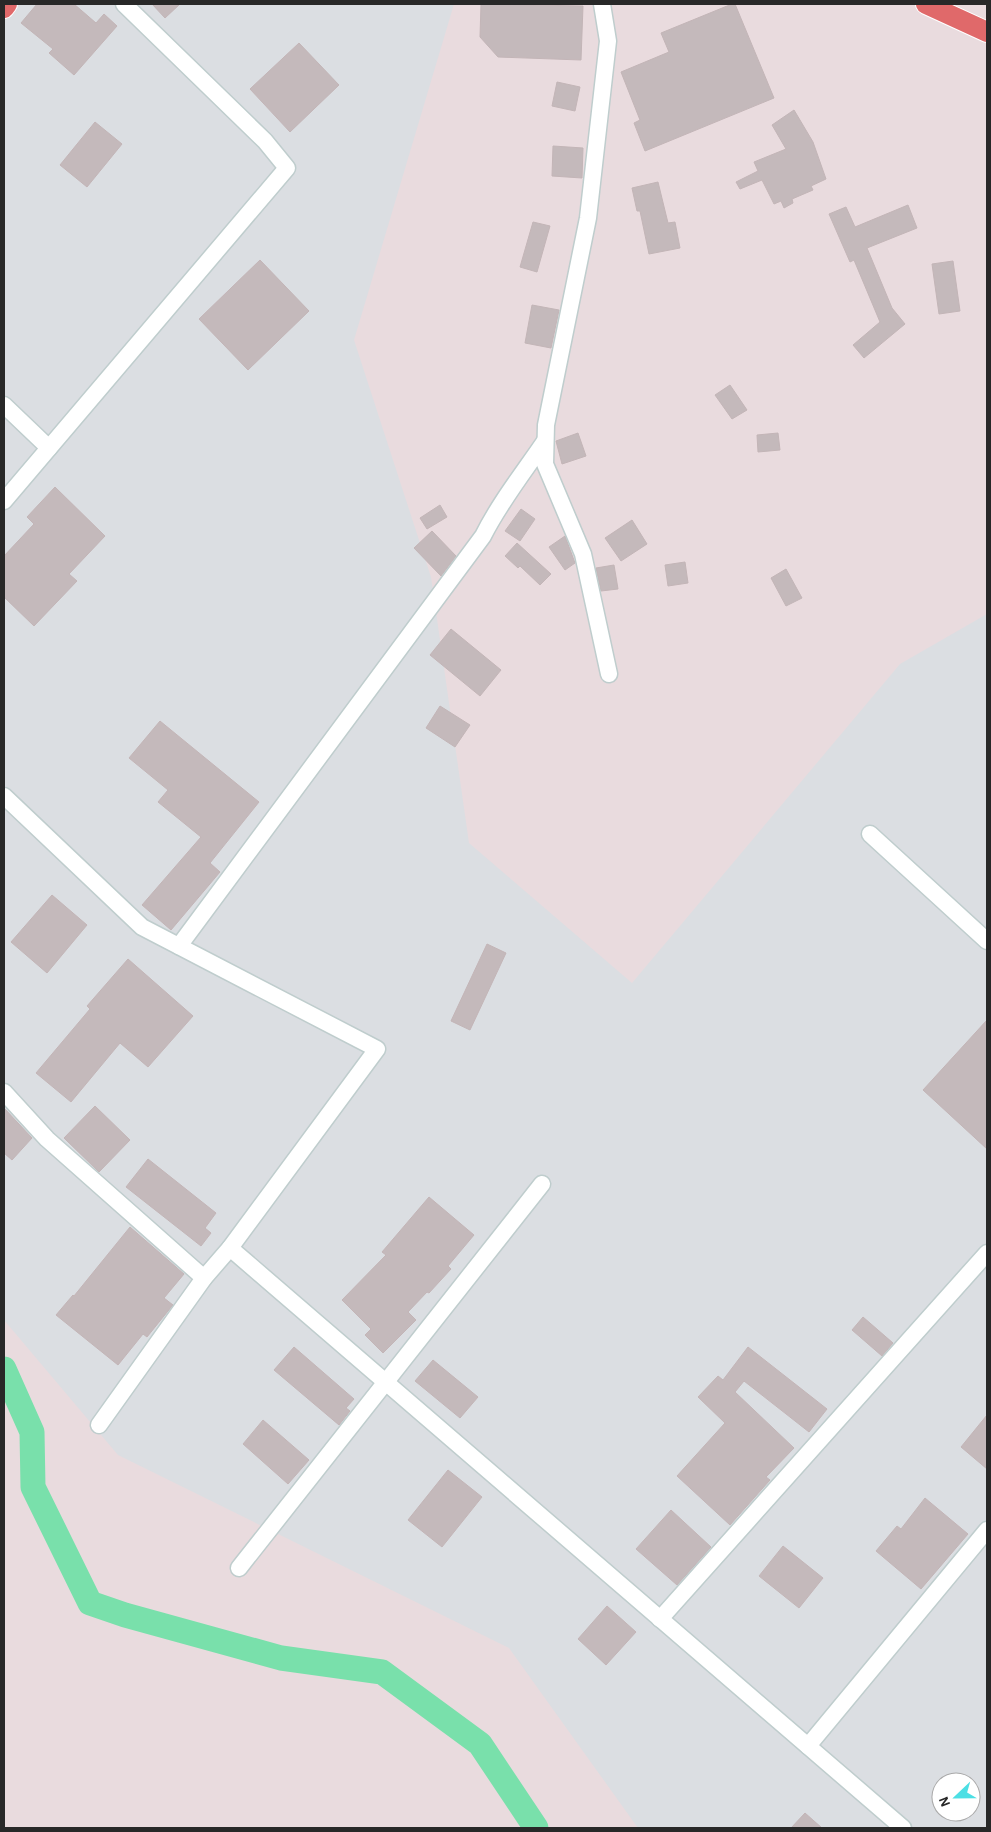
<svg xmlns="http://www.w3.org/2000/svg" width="991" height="1832" font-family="'Alegreya Sans',sans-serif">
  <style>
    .industrial { fill: #dbdee2; fill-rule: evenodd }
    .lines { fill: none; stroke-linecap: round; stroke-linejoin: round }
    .river { stroke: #79e0ab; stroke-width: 25 }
    .building { fill: #c4b9bb; stroke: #c3b5b7 }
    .minor-casing { stroke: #bfcdcd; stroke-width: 19 }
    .major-casing { stroke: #fff; stroke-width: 22 }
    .minor { stroke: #fff; stroke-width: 16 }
    .major { stroke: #e0696a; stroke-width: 20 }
  </style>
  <rect width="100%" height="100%" fill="#e9dbde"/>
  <!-- industrial -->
  <path class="industrial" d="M4,4h450l-100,336 77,237 38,266 163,140 268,-319 87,-50v1214h-349l-129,-180 -391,-193 -114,-135zM941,1782h30v30h-30z"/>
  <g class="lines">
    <!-- river -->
    <polyline class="river" points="4,1369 32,1432 33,1487 90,1603 125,1615 281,1658 382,1672 480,1744 536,1828"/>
  </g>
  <!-- building -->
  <g class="building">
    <polygon points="37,4 74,4 96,23 104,14 117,26 74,75 49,53 53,49 21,23"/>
    <polygon points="152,4 180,4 165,18"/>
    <polygon points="481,4 583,6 581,60 498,57 480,37"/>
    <polygon points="732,4 735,4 774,98 645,151 634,123 640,120 621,72 669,52 661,33"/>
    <polygon points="299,43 339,85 290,132 250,89"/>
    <polygon points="557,82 580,87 575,111 552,106"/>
    <polygon points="794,110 813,142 826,179 811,186 813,190 792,199 793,203 784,208 781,201 774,204 762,180 740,189 736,182 758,171 754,162 786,149 772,125"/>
    <polygon points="95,122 122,144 87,187 60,165"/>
    <polygon points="553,146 583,148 582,178 552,176"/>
    <polygon points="658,182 668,223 675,222 680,248 649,254 640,211 637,211 632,188"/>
    <polygon points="908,205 917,228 867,248 892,308 905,324 864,358 853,345 880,322 854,260 850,262 829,214 846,207 855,227"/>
    <polygon points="533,222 550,226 537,272 520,267"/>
    <polygon points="260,260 309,311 248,370 199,319"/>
    <polygon points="953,261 960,311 939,314 932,264"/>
    <polygon points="532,305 559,310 551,348 525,343"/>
    <polygon points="730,385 747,410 732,419 715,395"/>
    <polygon points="578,433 586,456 562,464 556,441"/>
    <polygon points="778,433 780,450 758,452 757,435"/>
    <polygon points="55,487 105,536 69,574 77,581 34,626 4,597 4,556 34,524 27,517"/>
    <polygon points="440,505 447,517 427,529 420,518"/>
    <polygon points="521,509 535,519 520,541 505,531"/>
    <polygon points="632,520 647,544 621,561 605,538"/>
    <polygon points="432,531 456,556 441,576 414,548"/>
    <polygon points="565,536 575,563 565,570 549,547"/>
    <polygon points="517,543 551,574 540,585 520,566 518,568 505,556"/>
    <polygon points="685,562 688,583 668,586 665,565"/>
    <polygon points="614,565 618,589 601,591 596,568"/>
    <polygon points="786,569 802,598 786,606 771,578"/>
    <polygon points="451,629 501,670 480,696 430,655"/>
    <polygon points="440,706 470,725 455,747 426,728"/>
    <polygon points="160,721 259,802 210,863 220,872 171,930 142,905 201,837 158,802 168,790 129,758"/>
    <polygon points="52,895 87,925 47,973 11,942"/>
    <polygon points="487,944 506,953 470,1030 451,1021"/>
    <polygon points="128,959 193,1016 148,1067 120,1043 71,1102 36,1073 90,1009 87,1006"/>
    <polygon points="987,1020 987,1149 923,1090"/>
    <polygon points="95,1106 130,1140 99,1172 64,1138"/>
    <polygon points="4,1108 32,1138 12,1160 4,1153"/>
    <polygon points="148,1159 216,1213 205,1228 211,1233 201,1246 126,1187"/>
    <polygon points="429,1197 474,1235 448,1266 451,1269 429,1293 427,1292 408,1312 416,1320 383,1353 365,1335 371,1329 342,1300 386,1255 382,1252"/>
    <polygon points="130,1227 184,1274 164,1298 173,1305 168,1311 147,1337 143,1334 118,1365 56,1315 73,1295 74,1296"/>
    <polygon points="863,1317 893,1343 882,1356 852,1330"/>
    <polygon points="294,1347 354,1399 346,1408 350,1411 339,1425 274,1370"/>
    <polygon points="748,1347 827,1409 809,1432 744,1381 735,1392 794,1448 766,1477 770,1480 730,1525 677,1476 725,1423 698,1397 718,1376 723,1380"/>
    <polygon points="433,1360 478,1397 460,1418 415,1381"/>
    <polygon points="987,1415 987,1469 961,1447"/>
    <polygon points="263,1420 309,1460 288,1484 243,1444"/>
    <polygon points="448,1470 482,1497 442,1547 408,1520"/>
    <polygon points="925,1498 968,1534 921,1589 876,1551 897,1526 901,1529"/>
    <polygon points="671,1510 711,1547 677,1585 636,1549"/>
    <polygon points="783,1546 823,1578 799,1608 759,1576"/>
    <polygon points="607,1606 636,1632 606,1665 578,1639"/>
    <polygon points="805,1813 822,1828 791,1828"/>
  </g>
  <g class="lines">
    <defs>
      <g id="minor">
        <polyline points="602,4 608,41 588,218 546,425 545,464 583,554 609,674"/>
        <polyline points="4,405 49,448"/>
        <polyline points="4,501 287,168 265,141 124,4"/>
        <polyline points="4,796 142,927 377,1049 230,1248 204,1278 99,1425"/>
        <polyline points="870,834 987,941"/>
        <path d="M179,946l304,-410c17,-34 41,-64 62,-95"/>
        <polyline points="4,1092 47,1139 204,1278"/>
        <polyline points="230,1248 903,1828"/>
        <polyline points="239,1568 542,1184"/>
        <polyline points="660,1619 987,1253"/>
        <polyline points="808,1746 987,1530"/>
      </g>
      <g id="major">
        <polyline points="926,4 987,32"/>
        <polyline points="4,8 7,4"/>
      </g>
    </defs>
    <!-- minor casing -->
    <use href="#minor" class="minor-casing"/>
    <!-- major casing -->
    <use href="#major" class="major-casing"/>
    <!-- minor -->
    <use href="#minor" class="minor"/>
    <!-- major -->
    <use href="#major" class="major"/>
  </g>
  <!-- border -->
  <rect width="991" height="1832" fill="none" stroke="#282828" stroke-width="10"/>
  <!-- north arrow -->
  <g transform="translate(956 1797) rotate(248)"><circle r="24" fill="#ffffff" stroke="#a9a9a9"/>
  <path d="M0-4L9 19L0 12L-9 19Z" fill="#4cdfe4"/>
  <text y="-8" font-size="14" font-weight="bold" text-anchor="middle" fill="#282828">N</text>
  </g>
</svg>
